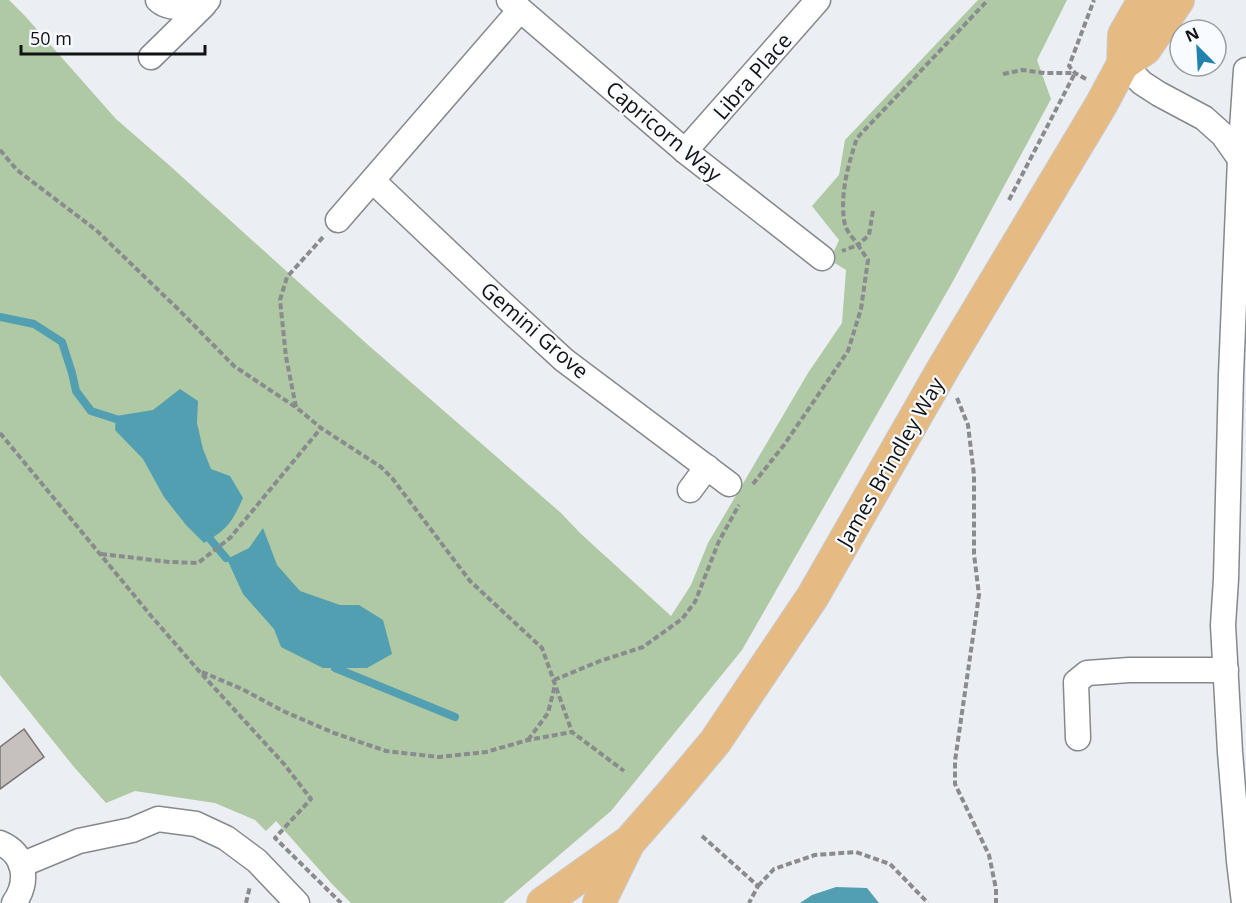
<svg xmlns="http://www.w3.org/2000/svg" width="1246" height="903" font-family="'Open Sans',sans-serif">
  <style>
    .green { fill: #aec9a4 }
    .water { fill: #529fb2 }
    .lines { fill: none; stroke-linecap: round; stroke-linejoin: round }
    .stream { stroke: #529fb2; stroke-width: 8 }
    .building { fill: #c6c1bf; stroke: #7a7573; stroke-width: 1.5 }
    .minor-casing { stroke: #86898c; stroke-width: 27 }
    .major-casing { stroke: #cbcbcb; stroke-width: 34 }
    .path { stroke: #898b8e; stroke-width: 4; stroke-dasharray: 6 3; stroke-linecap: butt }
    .minor { stroke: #fff; stroke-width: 24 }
    .major { stroke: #e5bb83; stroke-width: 32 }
    .labels { text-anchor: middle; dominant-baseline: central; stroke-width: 4.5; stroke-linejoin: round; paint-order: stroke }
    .street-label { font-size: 21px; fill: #111213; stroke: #f8fbff }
  </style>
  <rect width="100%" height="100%" fill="#ebeef2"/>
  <!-- green -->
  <polygon class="green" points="0,0 9,0 25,16 116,119 169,165 367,344 561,513 580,533 671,616 691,585 708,543 808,373 842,323 846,270 830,260 839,240 812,206 839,175 845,140 978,0 1067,0 1037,60 1051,99 952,283 742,650 611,811 503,903 351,903 332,884 276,821 266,831 255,820 215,803 135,791 106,803 74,767 0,675"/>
  <!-- water -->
  <g class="water">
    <path d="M180,389l18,12 -1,22 6,26 8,20 19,7 13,22c-11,24 -15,31 -39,45l-18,-18 -22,-28 -21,-38 -28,-29 1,-14 37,-6z"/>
    <polygon points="263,528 277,565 300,591 340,605 359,605 383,620 392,654 367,668 323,668 281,647 274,629 243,594 227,559 249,548"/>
    <polygon points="836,887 867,888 879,903 800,903 812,895"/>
  </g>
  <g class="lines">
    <!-- stream -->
    <g class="stream">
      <polyline points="0,317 34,324 62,342 72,373 76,391 91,411 116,419"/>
      <polyline points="210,539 226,558"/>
      <polyline points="335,668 455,717"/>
    </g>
  </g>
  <!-- building -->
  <polygon class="building" points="24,729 44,757 0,789 0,747"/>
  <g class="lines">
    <defs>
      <g id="minor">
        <path d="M158,0c10,10 41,10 50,0"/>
        <polyline points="509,0 685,151 822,258"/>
        <polyline points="151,57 204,5"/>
        <polyline points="1123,64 1142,83 1159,94 1204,118 1223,135 1240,159"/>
        <polyline points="685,151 818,0"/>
        <polyline points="373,181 490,292 564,360 729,484"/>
        <polyline points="338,220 520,10"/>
        <polyline points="690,490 707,467"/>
        <polyline points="1078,738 1076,682 1087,673 1129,670 1226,670"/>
        <path d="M0,843c26,11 29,39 14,60"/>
        <polyline points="21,865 79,841 132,830 158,819 196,824 226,838 257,861 297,903"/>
        <polyline points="1244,903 1239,861 1230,752 1223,625 1226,579 1231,375 1240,159 1246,70"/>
      </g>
      <g id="major">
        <polyline points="1123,64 1145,49 1178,0"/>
        <polyline points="543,903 630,841 673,792 715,742 813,596 944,367 1101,105 1123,64 1124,35 1144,0"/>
        <polyline points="599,903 628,844"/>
      </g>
    </defs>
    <!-- minor casing -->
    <use href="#minor" class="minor-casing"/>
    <!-- major casing -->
    <use href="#major" class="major-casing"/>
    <!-- path -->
    <g class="path">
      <polyline points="1003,74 1022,70 1045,73 1075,73"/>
      <polyline points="1086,79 1075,73 1069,66 1094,0"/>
      <polyline points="0,150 17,170 96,230 178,309 234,366 297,408 321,428 381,467 392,478 470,581 542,648 572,732"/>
      <polyline points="1009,200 1075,73"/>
      <path d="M873,211l-4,24 -11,10c-4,-6 -11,-13 -13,-20 -6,-28 3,-60 12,-87l131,-138"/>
      <polyline points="957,398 968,425 974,475 974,554 979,595 955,761 955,784 989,855 996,889 996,903"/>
      <polyline points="296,407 286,357 280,300 287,277 324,236"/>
      <polyline points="0,433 152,617 199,671 284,764 311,799 275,838 341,903"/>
      <polyline points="753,484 784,445 848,351 861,309 868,260 858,245 842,251"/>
      <polyline points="101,554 170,562 198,563 230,538 321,428"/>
      <polyline points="202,672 242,689 283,711 334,733 386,751 439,757 486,752 528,740 572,732 624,771"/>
      <polyline points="554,680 600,661 643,647 682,619 695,602 719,541 739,505"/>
      <polyline points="528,740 548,713 555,685"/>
      <polyline points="702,836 758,886 749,903"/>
      <polyline points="758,886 774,869 815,855 856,852 890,864 928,903"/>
      <polyline points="246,903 250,886"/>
    </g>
    <!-- minor -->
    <use href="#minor" class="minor"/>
    <!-- major -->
    <use href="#major" class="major"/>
  </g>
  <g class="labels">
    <!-- street labels -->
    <g class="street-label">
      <text transform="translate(752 76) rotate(-49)">Libra Place</text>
      <text transform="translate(664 131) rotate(40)">Capricorn Way</text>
      <text transform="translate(535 330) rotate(41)">Gemini Grove</text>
      <text transform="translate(890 462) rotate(-60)">James Brindley Way</text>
    </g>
  </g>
  <!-- north arrow -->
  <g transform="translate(1198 48) rotate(336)"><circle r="28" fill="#f8fbff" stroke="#9c9ea1" stroke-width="1.5"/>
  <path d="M0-4.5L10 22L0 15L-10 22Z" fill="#2381ae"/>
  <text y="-9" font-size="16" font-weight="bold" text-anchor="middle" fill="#111213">N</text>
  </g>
  <!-- scale -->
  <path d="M21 45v9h184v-9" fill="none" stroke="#111213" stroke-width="3"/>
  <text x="30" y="45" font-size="18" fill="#111213" stroke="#f8fbff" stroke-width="4.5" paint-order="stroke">50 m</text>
</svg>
